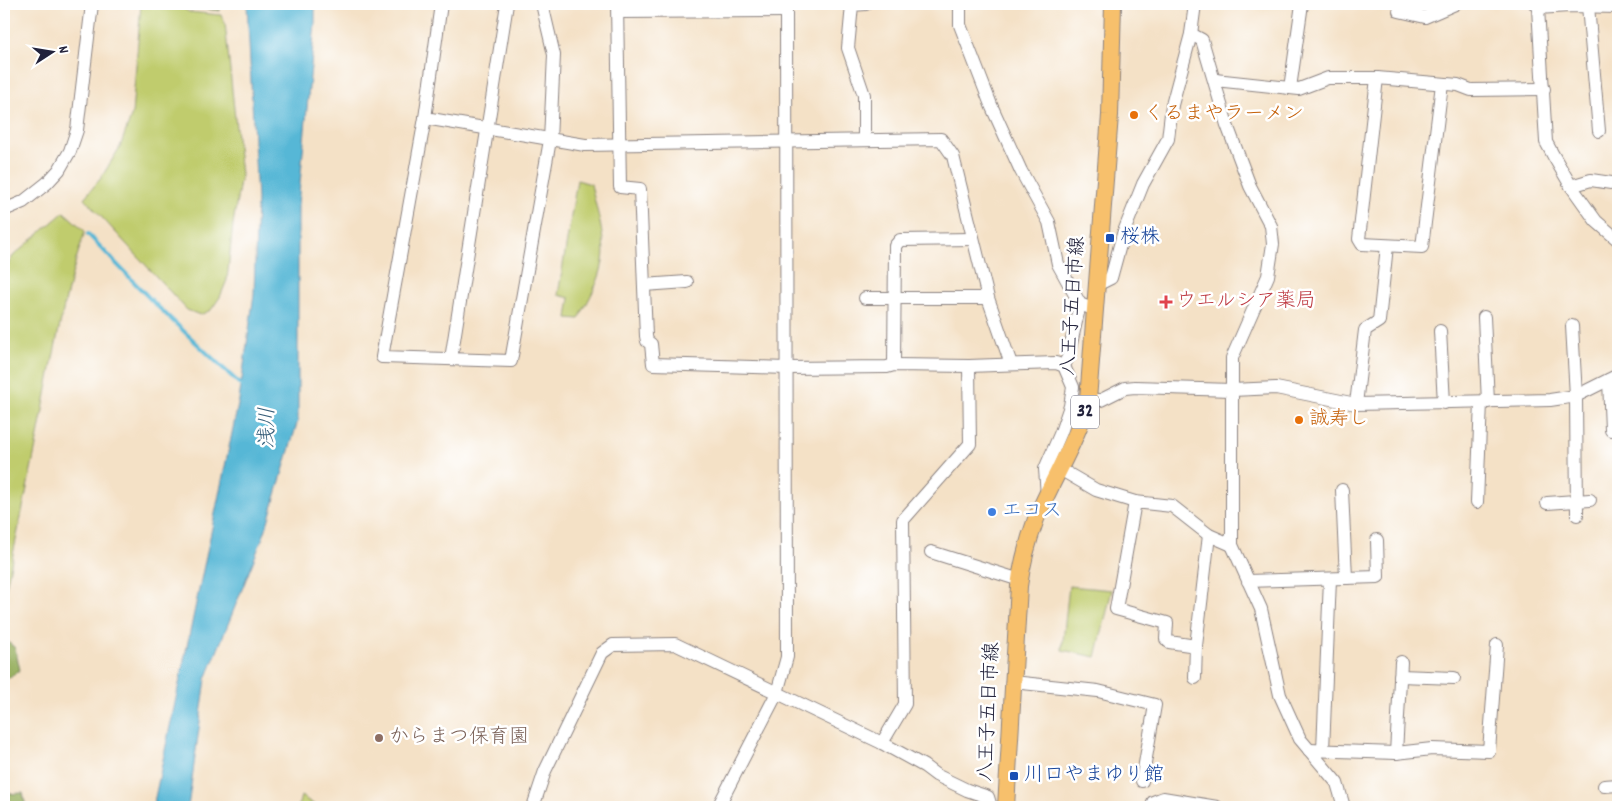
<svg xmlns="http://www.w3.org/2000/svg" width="1622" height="811" font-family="Dekko,'Klee One',sans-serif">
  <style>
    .green { fill: #c0cc6d; stroke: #717754 }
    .forest { fill: #98b060; stroke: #5d694e }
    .water { fill: #57b7d6; stroke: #3c6c88 }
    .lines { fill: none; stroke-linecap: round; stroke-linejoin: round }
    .stream { stroke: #57b7d6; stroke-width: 4 }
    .minor-casing { stroke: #8b8280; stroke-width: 14 }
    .major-casing { stroke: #8b8280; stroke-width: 18 }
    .minor { stroke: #fff; stroke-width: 12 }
    .major { stroke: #f7c06c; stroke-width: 16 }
    .food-dot { fill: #e8710a; stroke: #fff; stroke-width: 2 }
    .transit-dot { fill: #1a4fb4; stroke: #fff; stroke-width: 2 }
    .health-dot { fill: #e0444e; stroke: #fff; stroke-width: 2 }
    .shop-dot { fill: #3f7fe0; stroke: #fff; stroke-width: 2 }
    .education-dot { fill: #8d6e63; stroke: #fff; stroke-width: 2 }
    .labels { text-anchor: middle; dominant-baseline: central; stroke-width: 5; stroke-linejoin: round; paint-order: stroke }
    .shield { fill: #fff; stroke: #646476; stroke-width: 1 }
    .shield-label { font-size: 19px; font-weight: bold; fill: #22223b }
    .food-label { font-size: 20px; fill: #c56008; stroke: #fff; text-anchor: start }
    .transit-label { font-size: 20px; fill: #164399; stroke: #fff; text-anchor: start }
    .health-label { font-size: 20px; fill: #be3a42; stroke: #fff; text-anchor: start }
    .street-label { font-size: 20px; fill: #22223b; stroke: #fff }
    .shop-label { font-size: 20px; fill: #366cbe; stroke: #fff; text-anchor: start }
    .education-label { font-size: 20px; fill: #785e54; stroke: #fff; text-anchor: start }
    .water-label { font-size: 21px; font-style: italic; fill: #375e79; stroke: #fff }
  </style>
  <rect width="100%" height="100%" fill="#fff"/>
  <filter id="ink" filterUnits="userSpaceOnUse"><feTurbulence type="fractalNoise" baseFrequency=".02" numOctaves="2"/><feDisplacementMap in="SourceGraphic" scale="10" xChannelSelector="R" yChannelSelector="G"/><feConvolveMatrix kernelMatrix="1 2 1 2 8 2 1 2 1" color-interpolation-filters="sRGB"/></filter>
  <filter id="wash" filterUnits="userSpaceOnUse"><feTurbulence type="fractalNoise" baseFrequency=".0096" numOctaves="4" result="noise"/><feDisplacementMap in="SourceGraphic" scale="20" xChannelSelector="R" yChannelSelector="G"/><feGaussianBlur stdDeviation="1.12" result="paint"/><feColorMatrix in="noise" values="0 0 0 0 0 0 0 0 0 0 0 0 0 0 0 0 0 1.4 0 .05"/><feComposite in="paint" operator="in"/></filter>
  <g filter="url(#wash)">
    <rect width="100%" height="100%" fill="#f4e1c6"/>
    <!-- green -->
    <g class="green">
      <polygon points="141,4 176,4 189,12 221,15 225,23 241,175 233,224 227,280 220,297 211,310 200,315 187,310 84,198 101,178 120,147 132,114"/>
      <path d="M577,180l14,4c4,21 16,57 12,77 -3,21 -15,39 -24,58l-12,-1 3,-20 -12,-3z"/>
      <path d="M64,212l21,19c-23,68 -34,140 -48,210 -11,52 -22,104 -33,156v-326l9,-15z"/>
      <polygon points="1069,586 1112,590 1096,657 1062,650"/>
      <polygon points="301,796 318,807 298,807"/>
    </g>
    <!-- forest -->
    <g class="forest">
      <polygon points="186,4 220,4 220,11 190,7"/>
      <polygon points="4,638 15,648 20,670 4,681"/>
      <polygon points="23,793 26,807 4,807 4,794"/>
    </g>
    <!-- water -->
    <polygon class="water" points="247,4 315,4 315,23 298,205 298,420 265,532 206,679 188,807 153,807 239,400 254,294 257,199"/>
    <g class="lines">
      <!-- stream -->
      <polyline class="stream" points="88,234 155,304 243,387"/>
    </g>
  </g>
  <g filter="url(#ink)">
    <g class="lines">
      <defs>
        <g id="minor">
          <polyline points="441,4 425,118 382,357 511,361 550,140 554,55 542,4"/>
          <polyline points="617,4 620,187 640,189 646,336 647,341 651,344 653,364 787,368 887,367 894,365 969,366 1056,363 1064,366 1073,387 1070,406 1061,432 1045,469 1047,495"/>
          <polyline points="960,4 960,25 991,105 1021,171 1049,222 1058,264 1080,304 1095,310"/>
          <polyline points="1535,4 1538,8 1546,142 1553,155 1571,186 1596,221 1618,240"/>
          <polyline points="1588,6 1599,131"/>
          <polyline points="1538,8 1569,6 1618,7"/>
          <polyline points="1399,11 1425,17 1455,4"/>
          <polyline points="618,12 786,11"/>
          <polyline points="1191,34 1202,40 1227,125 1250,186 1271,226 1273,244 1268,276 1232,358 1232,545 1261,609 1280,695 1300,739 1337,783 1344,807"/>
          <polyline points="1377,78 1359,239 1362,244 1422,247 1442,84"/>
          <polyline points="1215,80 1299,89 1328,78 1377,78 1458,85 1471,90 1544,89"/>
          <polyline points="1290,88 1302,4"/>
          <polyline points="425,118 585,145 941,139 953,156 988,298 1011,364"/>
          <polyline points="864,140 864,95 848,48 852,5 866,4"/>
          <polyline points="1571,186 1591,180 1618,184"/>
          <polyline points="4,210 23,202 47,183 59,170 70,151 77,130 92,4"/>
          <polyline points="644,285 687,282"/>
          <polyline points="1097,285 1111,278 1123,234 1143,184 1168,139 1172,105 1191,34 1195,4"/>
          <polyline points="865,298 988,298"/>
          <polyline points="1484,317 1488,402"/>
          <polyline points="1572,326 1576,396 1577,515"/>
          <polyline points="1440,331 1444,403"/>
          <polyline points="451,359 507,4"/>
          <polyline points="894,365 895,246 900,240 973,239"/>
          <polyline points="1064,366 1068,357 1080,304"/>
          <polyline points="1609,380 1611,430"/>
          <polyline points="1088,400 1101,400 1125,388 1135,387 1232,390 1276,388 1356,404 1550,400 1576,396 1618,375"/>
          <polyline points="1356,404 1365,330 1379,321 1387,246"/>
          <polyline points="1060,469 1096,490 1135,502"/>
          <polyline points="1342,490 1346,578"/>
          <polyline points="1477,502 1481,402"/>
          <polyline points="1547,503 1590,500"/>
          <polyline points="931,552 1020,580"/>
          <polyline points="1248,581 1378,577 1377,540"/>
          <polyline points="1196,646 1209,535"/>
          <polyline points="1400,676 1454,678"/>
          <polyline points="1195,678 1196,646 1169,642 1166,639 1167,623 1116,609 1135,502 1172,506 1209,535 1232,545"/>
          <polyline points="1013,682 1098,691 1155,705 1142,781"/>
          <polyline points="882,743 905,704 903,520 970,444 969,366"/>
          <polyline points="1309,750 1396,753 1432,749 1489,751 1497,645"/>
          <polyline points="1323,750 1330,579"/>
          <polyline points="1396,753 1401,662"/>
          <polyline points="1604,786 1618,785"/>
          <polyline points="533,807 545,771 602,653 613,645 675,644 882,743 924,766 936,775 967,790 988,797 991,807"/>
          <polyline points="718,807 777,693 787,657 786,4"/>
          <polyline points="1152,807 1153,802 1163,798 1217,807"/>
        </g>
        <path id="major" d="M1006,807l13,-221c3,-23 9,-45 17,-67 16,-40 41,-77 52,-119l22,-285 3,-111"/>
      </defs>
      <!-- minor casing -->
      <use href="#minor" class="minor-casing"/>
      <!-- major casing -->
      <use href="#major" class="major-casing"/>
      <!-- minor -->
      <use href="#minor" class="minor"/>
      <!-- major -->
      <use href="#major" class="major"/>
    </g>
  </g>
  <!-- markers -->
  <g class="food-dot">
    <circle cx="1134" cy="115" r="5"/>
    <circle cx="1299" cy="420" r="5"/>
  </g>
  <g class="transit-dot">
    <rect x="1105" y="233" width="10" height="10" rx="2.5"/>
    <rect x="1009" y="771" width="10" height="10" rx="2.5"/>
  </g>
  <path class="health-dot" d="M1163.5 294.5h5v5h5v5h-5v5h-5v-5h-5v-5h5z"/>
  <circle class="shop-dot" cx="992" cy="512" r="5"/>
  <circle class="education-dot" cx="379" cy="738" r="5"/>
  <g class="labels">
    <!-- shield labels -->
    <rect class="shield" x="1071" y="395.5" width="28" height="33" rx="4"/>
    <g class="shield-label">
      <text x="1085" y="412">32</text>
    </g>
    <!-- food labels -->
    <g class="food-label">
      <text x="1144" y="115">くるまやラーメン</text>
      <text x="1309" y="420">誠寿し</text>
    </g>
    <!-- transit labels -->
    <g class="transit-label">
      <text x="1120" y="238">桜株</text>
      <text x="1024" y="776">川口やまゆり館</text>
    </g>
    <!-- health labels -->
    <g class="health-label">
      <text x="1176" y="302">ウエルシア薬局</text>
    </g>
    <!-- street labels -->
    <g class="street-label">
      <text transform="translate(1074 306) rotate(-86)">八王子五日市線</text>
      <text transform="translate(990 712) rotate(-87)">八王子五日市線</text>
    </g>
    <!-- shop labels -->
    <g class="shop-label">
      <text x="1002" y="512">エコス</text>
    </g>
    <!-- education labels -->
    <g class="education-label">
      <text x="389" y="738">からまつ保育園</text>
    </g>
    <!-- water labels -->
    <g class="water-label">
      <text transform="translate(269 428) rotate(-90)">浅川</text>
    </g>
  </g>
  <!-- margin -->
  <rect width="1622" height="811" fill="none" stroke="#fff" stroke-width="20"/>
  <!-- north arrow -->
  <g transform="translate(52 52) rotate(78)" stroke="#ffffff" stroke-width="4" paint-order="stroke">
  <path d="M0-4L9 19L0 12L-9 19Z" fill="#22223b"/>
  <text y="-8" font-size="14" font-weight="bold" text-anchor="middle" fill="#22223b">N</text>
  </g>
</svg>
